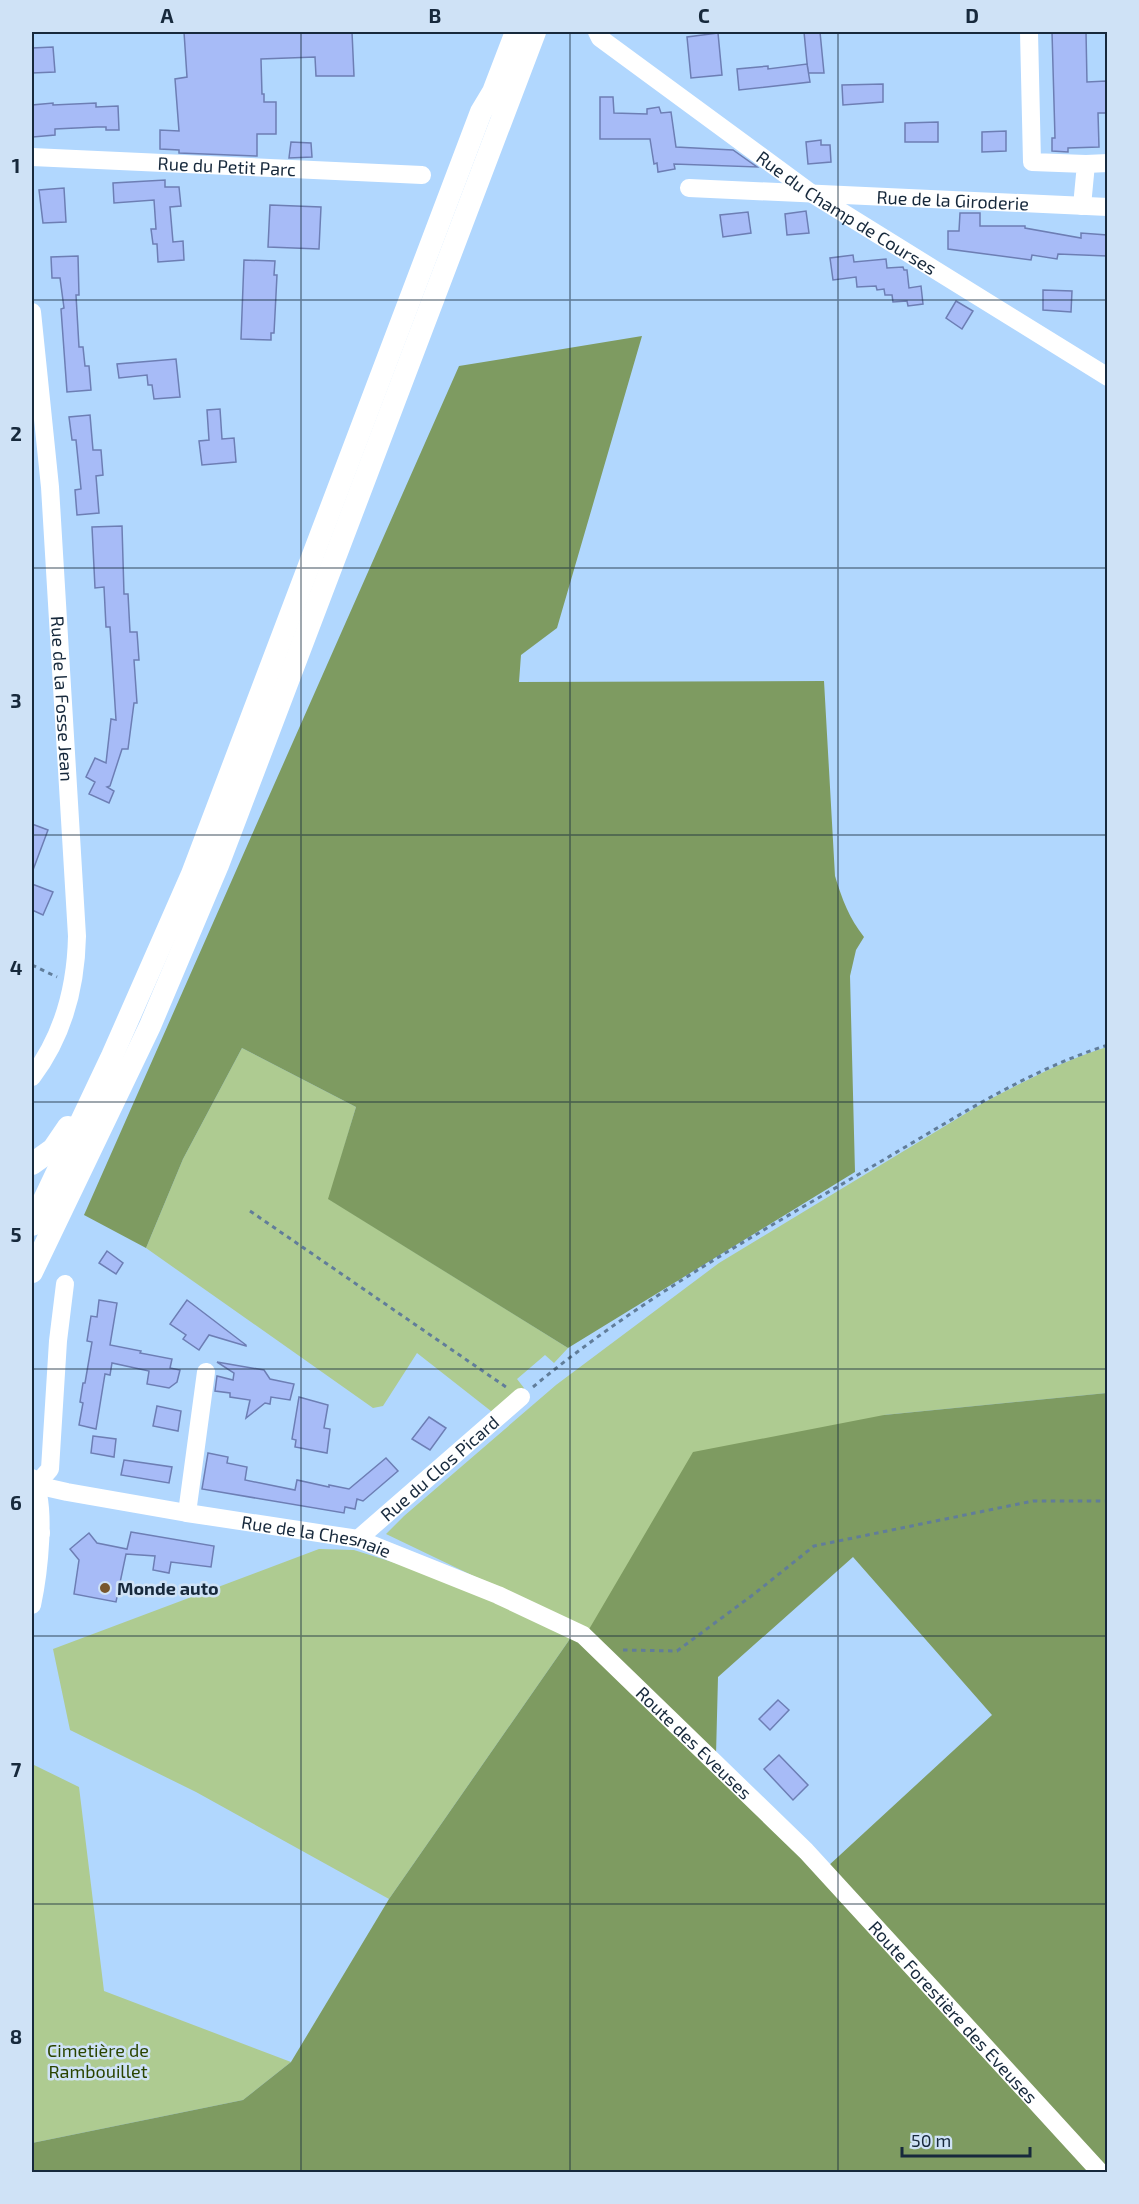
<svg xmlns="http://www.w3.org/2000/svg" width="1139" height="2204" font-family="'Exo 2',sans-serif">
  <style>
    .green { fill: #aecb91 }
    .forest { fill: #7e9b61; fill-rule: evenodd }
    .building { fill: #a7bbf7; stroke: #6d7eb4; stroke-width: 1.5 }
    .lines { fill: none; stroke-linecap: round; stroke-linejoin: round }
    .path { stroke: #617d9a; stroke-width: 3; stroke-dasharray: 4.5 4.5; stroke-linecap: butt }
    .minor { stroke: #fff; stroke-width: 18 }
    .major { stroke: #fff; stroke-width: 22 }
    .grid { fill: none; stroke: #17293c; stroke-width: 1.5; stroke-opacity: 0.55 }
    .poi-dot { fill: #78562d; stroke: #cfe2f6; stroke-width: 2 }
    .labels { text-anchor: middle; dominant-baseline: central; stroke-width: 5; stroke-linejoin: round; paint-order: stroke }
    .street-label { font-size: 18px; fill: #17293c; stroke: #cfe2f6 }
    .poi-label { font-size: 18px; font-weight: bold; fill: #17293c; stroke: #cfe2f6; text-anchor: start }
    .park-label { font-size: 18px; fill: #2a4400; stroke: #cfe2f6 }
    .neatline { fill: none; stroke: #17293c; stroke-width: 2 }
    .grid-label { font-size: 20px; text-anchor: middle; font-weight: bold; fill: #17293c }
  </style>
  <rect width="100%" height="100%" fill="#b1d7fe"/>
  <!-- green -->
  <g class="green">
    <path d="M1107,1047v346l-223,22 -296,216 -202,-97 18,-18 152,-131 163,-122 264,-160c40,-21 81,-43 124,-56z"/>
    <polygon points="242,1048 356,1107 329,1199 568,1348 554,1363 545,1355 517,1379 524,1388 496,1415 417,1353 383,1406 373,1408 146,1248 183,1159"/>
    <polygon points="319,1549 354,1550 446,1579 572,1636 389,1899 196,1792 70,1730 53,1649"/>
    <polygon points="32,1764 79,1787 104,1991 291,2062 243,2100 32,2143"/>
  </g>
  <!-- forest -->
  <g class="forest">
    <path d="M642,336l-85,292 -36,27 -2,27 305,-1 11,195c7,23 14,42 29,61l-8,13 -6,26 5,196 -287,176 -240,-149 28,-92 -114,-59 -59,111 -37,89 -62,-33 375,-849z"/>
    <path d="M1107,1393v779h-1075v-29l211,-43 48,-38 98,-163 183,-263 16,-5 105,-179 191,-37zM853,1557l139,158 -165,152 -111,-112 2,-78z"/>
  </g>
  <!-- building -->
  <g class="building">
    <polygon points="184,32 352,32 354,76 316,76 315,57 261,59 262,94 264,94 264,102 276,102 276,134 257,134 257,156 179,153 179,150 160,149 160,130 179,131 175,79 187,77"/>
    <polygon points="804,32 820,32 824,73 808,73"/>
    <polygon points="1052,32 1086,32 1087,82 1106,81 1106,113 1098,113 1099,147 1068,148 1068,152 1052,151 1052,138 1055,138"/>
    <polygon points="718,33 722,75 691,78 687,37"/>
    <polygon points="53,47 55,72 32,73 32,48"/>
    <polygon points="807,64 810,82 739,90 737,69 768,66 768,69"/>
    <polygon points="883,84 883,102 843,105 842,85"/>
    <polygon points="600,97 613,97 614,113 647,114 647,109 659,107 661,113 671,112 676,147 733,150 757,167 674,164 675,169 658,172 657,163 654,164 650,139 600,139"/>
    <polygon points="53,103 53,105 96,103 96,107 118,106 119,130 106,130 106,127 97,127 55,129 55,135 33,137 32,105"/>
    <polygon points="938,122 938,142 905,142 905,123"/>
    <polygon points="1006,131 1006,151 982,152 982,132"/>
    <polygon points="821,140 821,145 830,145 831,162 808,164 806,142"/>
    <polygon points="291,142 311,143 312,157 289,158"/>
    <polygon points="165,180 165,187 179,187 181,206 170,207 173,242 183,241 184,260 158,262 157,244 153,244 151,229 156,229 154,200 114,203 113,183"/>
    <polygon points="64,188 66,222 43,223 39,190"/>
    <polygon points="270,205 321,207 319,249 268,247"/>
    <polygon points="806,211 809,233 787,235 785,214"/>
    <polygon points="748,212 751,233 723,237 720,215"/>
    <polygon points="960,213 980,213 980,226 1025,226 1025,228 1081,238 1081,233 1107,235 1107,256 1058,254 1057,259 1032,255 1031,260 948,249 948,231 959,231"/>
    <polygon points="853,255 854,262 886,259 887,268 903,267 904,270 907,270 909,288 921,286 923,304 908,306 907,301 893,302 892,295 885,295 884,289 877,290 876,286 857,287 856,277 833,280 830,258"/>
    <polygon points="78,256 79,295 76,295 79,347 83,347 85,366 89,366 91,390 67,392 61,309 64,308 60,278 52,278 51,257"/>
    <polygon points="244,260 275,261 274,275 277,275 275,314 274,333 271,333 271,340 241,339"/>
    <polygon points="1043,290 1072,291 1071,312 1043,310"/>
    <polygon points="956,301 973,311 962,329 946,318"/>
    <polygon points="176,359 180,397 154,399 152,385 148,385 147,375 119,378 117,364"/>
    <polygon points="220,409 222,439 234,438 236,462 202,465 199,441 209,440 207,410"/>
    <polygon points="90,415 93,450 101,450 103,475 96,476 99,513 77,515 75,490 81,489 76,440 72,440 69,417"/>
    <polygon points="122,526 124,594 128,594 130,632 137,632 139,660 134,660 137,703 134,703 128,749 122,749 110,786 107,787 114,791 109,803 89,794 95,782 86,777 95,758 106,763 111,719 116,720 110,627 106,627 104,587 95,588 92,527"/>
    <polygon points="32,824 48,830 33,870 32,870"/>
    <polygon points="32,884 53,892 43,915 32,910"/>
    <polygon points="107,1251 123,1263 116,1274 99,1263"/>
    <polygon points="99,1300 117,1303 110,1345 141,1351 140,1353 172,1359 170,1368 180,1370 177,1382 169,1388 147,1384 149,1371 112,1363 110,1375 105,1374 96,1429 79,1425 83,1403 80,1402 83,1383 85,1383 92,1342 87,1341 91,1316 97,1317"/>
    <polygon points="187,1300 246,1345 246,1346 209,1335 199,1350 183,1339 186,1335 170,1324"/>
    <polygon points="217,1362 264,1370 270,1379 294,1384 290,1400 271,1397 270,1404 265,1403 246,1418 250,1400 230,1397 230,1393 215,1391 217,1376 233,1380 234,1373"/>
    <polygon points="299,1397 328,1405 324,1428 330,1429 327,1453 295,1447 296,1440 292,1439"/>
    <polygon points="157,1406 181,1411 178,1431 153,1426"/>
    <polygon points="429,1417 446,1428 430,1450 412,1439"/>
    <polygon points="93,1436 116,1439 114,1457 91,1453"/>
    <polygon points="208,1453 228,1457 227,1463 247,1467 245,1480 295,1490 297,1480 329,1487 329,1485 349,1489 386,1458 398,1471 363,1501 357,1499 355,1509 345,1507 344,1513 202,1489"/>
    <polygon points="124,1460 172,1467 169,1483 121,1475"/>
    <polygon points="131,1532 214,1546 211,1567 171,1562 169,1573 153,1570 155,1556 126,1554 116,1602 74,1594 79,1560 70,1549 89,1533 97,1543 127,1549"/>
    <polygon points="778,1700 789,1710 770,1730 759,1719"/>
    <polygon points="779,1755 808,1785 793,1800 764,1769"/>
  </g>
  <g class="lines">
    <!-- path -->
    <g class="path">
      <polyline points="32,965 57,977"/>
      <polyline points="250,1211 506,1387"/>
      <path d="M533,1387c103,-86 224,-153 340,-221 76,-44 150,-94 235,-121"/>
      <polyline points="623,1650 677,1651 754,1594 814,1546 1033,1501 1108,1501"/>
    </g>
    <!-- minor -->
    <g class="minor">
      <path id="s1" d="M597,32l3,6 211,155 297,184"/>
      <polyline points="1029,32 1032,162 1086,164 1082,206"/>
      <path id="s2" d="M32,157l390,18"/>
      <polyline points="1086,164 1108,163"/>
      <path id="s3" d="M689,188l419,19"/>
      <path id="s4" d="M32,312l18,175 27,449c-1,51 -14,100 -45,141"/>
      <path d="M32,1478c16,24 6,99 0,127"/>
      <path id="s5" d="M36,1485l31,7 120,21 171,26 140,56 85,40 223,216 294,321"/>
      <polyline points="36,1485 50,1469 58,1341 65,1284"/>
      <polyline points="187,1513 206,1372"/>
      <path id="s6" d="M358,1539l163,-142"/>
    </g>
    <!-- major -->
    <g class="major">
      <polyline points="32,1164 53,1149 68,1127"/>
      <polyline points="32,1225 112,1056 192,874 481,112 493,92 516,32"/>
      <polyline points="32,1272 150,1026 218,865 535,32"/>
      <polyline points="32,1545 39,1533"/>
    </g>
  </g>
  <!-- grid -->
  <path class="grid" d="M301,32v2140M570,32v2140M838,32v2140M32,300h1076M32,568h1076M32,835h1076M32,1102h1076M32,1369h1076M32,1636h1076M32,1904h1076"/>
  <!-- markers -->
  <circle class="poi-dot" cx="105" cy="1588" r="6"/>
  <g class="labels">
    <!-- street labels -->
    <g class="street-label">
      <text stroke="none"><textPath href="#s2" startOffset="195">Rue du Petit Parc</textPath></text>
      <text stroke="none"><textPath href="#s3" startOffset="264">Rue de la Giroderie</textPath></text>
      <text stroke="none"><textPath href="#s1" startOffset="309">Rue du Champ de Courses</textPath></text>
      <text stroke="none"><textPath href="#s4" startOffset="388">Rue de la Fosse Jean</textPath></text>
      <text stroke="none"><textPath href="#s6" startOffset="108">Rue du Clos Picard</textPath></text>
      <text stroke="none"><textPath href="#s5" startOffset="285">Rue de la Chesnaie</textPath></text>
      <text stroke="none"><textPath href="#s5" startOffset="726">Route des Eveuses</textPath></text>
      <text stroke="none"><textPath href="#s5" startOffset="1100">Route Forestière des Eveuses</textPath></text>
    </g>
    <!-- poi labels -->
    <g class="poi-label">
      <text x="117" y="1588">Monde auto</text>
    </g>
    <!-- park labels -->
    <g class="park-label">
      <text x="98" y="2050">Cimetière de<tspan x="98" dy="21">Rambouillet</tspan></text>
    </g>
  </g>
  <!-- border -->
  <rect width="1139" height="2204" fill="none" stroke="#cfe2f6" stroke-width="66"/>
  <!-- scale -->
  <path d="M902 2147v9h128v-9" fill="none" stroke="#17293c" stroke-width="3"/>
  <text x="911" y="2147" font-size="18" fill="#17293c" stroke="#cfe2f6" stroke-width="4.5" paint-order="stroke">50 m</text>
  <rect x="33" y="33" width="1073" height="2138" class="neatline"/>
  <g class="grid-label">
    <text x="167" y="23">A</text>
    <text x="435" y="23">B</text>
    <text x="704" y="23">C</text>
    <text x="972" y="23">D</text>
    <text x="16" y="173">1</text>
    <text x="16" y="441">2</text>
    <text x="16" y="708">3</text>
    <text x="16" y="975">4</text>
    <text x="16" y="1242">5</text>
    <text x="16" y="1510">6</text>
    <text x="16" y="1777">7</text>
    <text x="16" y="2044">8</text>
  </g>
</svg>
